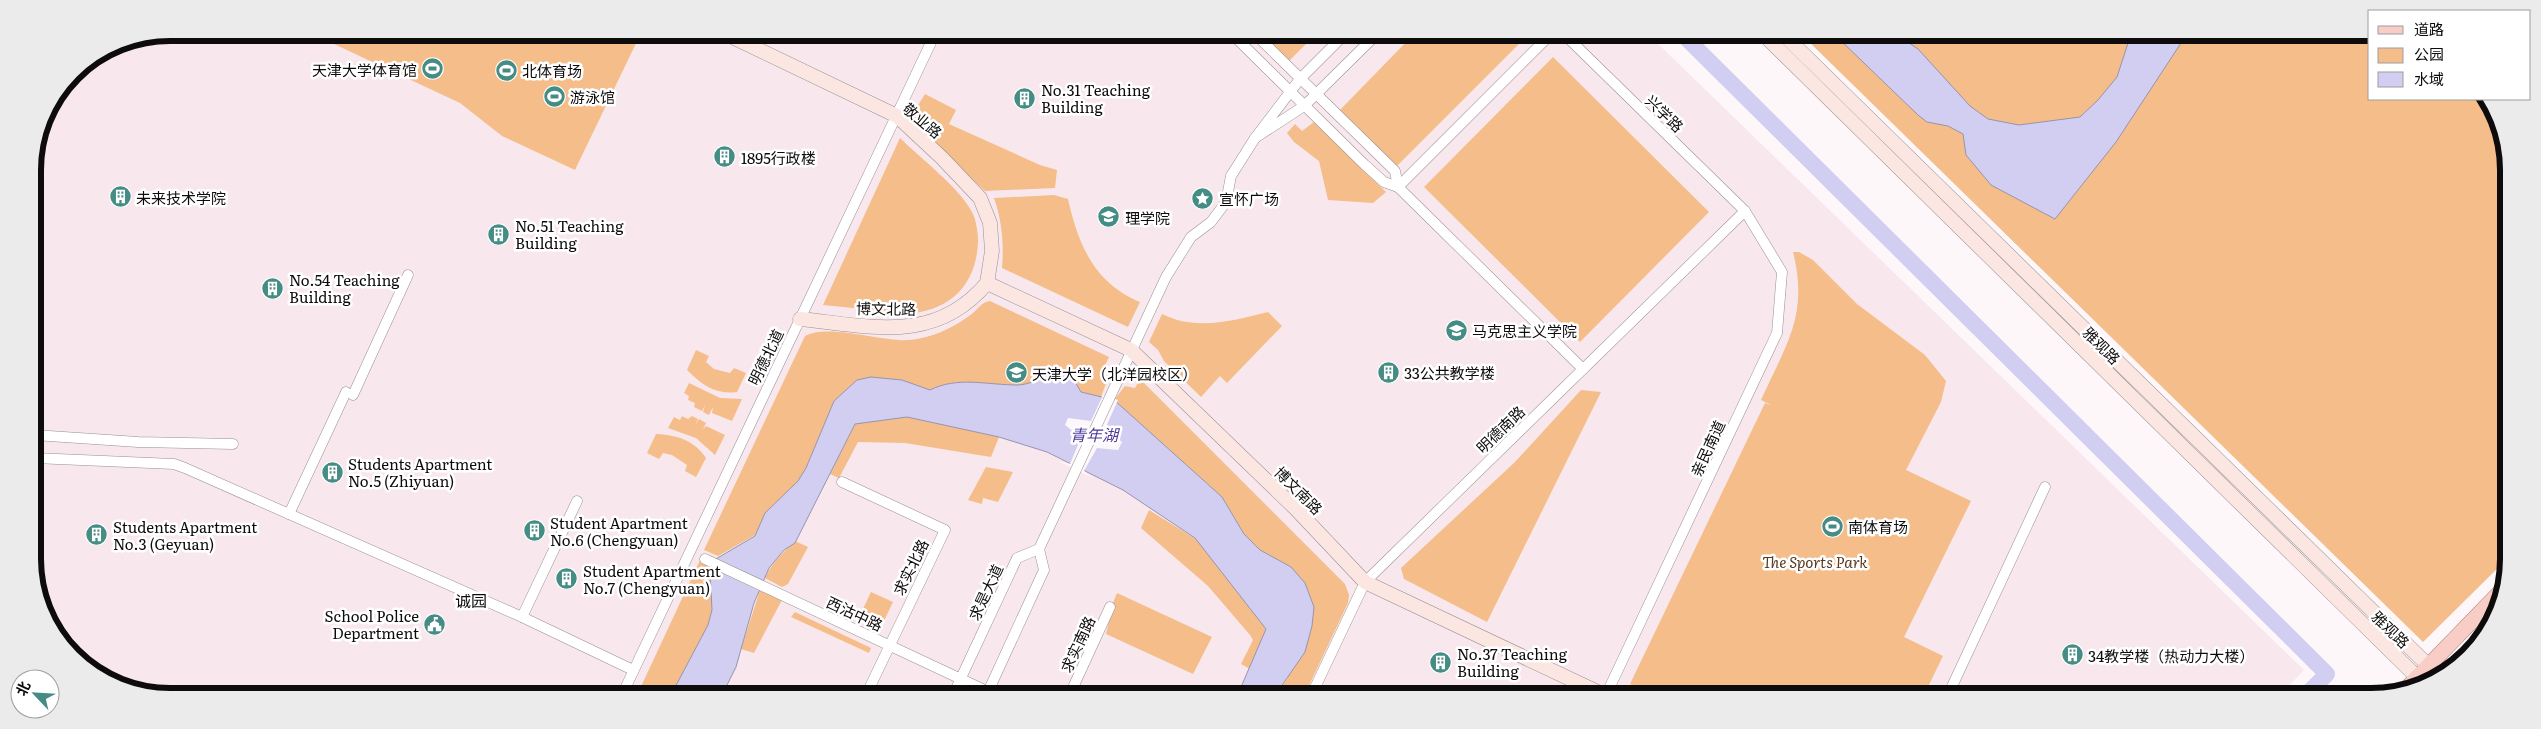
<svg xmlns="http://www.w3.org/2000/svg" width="2541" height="729" font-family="Literata,'Noto Sans SC',serif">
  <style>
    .built { fill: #f8e8ed }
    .green { fill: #f5bd89 }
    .water { fill: #d1cef2; stroke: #9694ad }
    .pier { fill: #fef7fa }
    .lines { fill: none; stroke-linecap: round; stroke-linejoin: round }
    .river { stroke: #d1cef2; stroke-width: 16 }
    .street-casing { stroke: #969092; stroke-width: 11 }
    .secondary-casing { stroke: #969092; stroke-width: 15 }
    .primary-casing { stroke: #a3736c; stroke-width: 16 }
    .street { stroke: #fff; stroke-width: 10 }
    .secondary { stroke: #fbe6e2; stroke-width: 14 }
    .primary { stroke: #f8cdc5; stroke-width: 15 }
    .labels { text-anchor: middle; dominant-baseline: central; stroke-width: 5; stroke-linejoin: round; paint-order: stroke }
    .poi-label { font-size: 15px; fill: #0e0b0c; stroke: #fff; text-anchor: start }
    .street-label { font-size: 15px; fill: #0e0b0c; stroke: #fff }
    .park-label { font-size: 15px; font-style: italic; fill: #583a1d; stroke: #fff }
    .water-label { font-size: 16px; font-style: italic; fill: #4e3899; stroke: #fff }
    .neighbourhood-label { font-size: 16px; fill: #0e0b0c; stroke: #fff }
    .rim { fill: none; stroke: #0e0b0c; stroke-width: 6 }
  </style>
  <rect width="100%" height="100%" fill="#fef7fa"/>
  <!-- built -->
  <polygon class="built" points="171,33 1650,36 2304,670 2279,696 135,692 67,650 35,585 33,162 43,117 73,73 118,43"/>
  <!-- green -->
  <g class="green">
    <polygon points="270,33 641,33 575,170 502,136 460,103 319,37"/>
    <polygon points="1263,35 1315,35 1289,61"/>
    <polygon points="1413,35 1528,35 1396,167 1339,111"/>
    <polygon points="1803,36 2370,37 2370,99 2484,99 2506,144 2504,562 2423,642"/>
    <polygon points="1553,57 1709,212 1580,342 1424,187"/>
    <polygon points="925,94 956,110 949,124 1040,165 1057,170 1055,188 985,191 909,120"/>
    <polygon points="1314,122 1386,192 1373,203 1328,200 1319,161 1294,142 1287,133 1295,124 1302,131"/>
    <path d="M900,138c20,20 59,49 72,74 4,7 6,21 6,29 -1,40 -24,67 -64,72 -10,1 -21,-1 -31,-2 -20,-2 -40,-4 -60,-6z"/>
    <path d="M1054,195l14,4c10,45 26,84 72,103l-12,25 -126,-59c2,-25 0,-47 -8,-70z"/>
    <path d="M1793,252h6l14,8 44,44 68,51 21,26 -5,21 -35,68 65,31 -67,136 39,19 -19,39h-272l-22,-11 135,-281 8,3 -12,-6c25,-56 48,-84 32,-148z"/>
    <path d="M990,301l119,56 -8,17 7,4 -7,19 -20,-5 -7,-12 -16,-8c-12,4 -28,13 -41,13 -30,0 -59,-9 -87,5l-28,-10 -31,-3 -16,5 -21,19 -28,67 -8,13 -10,12 -15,12 -18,30 -37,21 -14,-6 101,-214c22,-13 78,6 104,4 22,-2 42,-11 60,-24 8,-5 12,-14 21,-15z"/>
    <path d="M1268,312l14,14 -55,57 -7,-7 -19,21 -37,-36 -6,-11 -9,-8 13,-28c34,17 70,7 106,-2z"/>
    <path d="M696,350l13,6 -3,6 8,7 16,4 4,-5 12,5 -9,19c-21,3 -35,-7 -50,-22z"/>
    <polygon points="1140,379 1345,584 1349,595 1348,603 1305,694 1276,694 1288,678 1291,567 1260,550 1244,534 1222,497 1114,400 1125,386 1135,388"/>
    <polygon points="689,383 720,398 742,399 732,421 712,413 713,407 709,415 703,412 705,405 702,411 694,407 695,403 688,400 689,396 684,393"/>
    <polygon points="1581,390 1601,392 1487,622 1404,579 1401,568 1515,462"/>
    <polygon points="682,416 688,419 692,416 698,419 695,426 699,419 706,423 703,429 706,426 725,435 715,455 696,438 668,428 674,417 680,420"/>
    <polygon points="907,417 999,437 991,457 905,443 858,442 839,478 830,474 855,424"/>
    <path d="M656,434c21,1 38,6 50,24l-10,19 -11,-6 2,-6 -15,-10 -9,-2 -4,6 -12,-6z"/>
    <polygon points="986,467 1013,472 998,502 983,498 982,504 968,500"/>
    <polygon points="1149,510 1196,539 1266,629 1250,669 1241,664 1253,640 1250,635 1208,586 1141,528"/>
    <path d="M795,541l13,6 -20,37 -6,3 -17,-9c7,-16 18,-25 30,-37z"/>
    <polygon points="700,560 711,565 712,610 708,625 672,693 638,693"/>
    <polygon points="761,587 783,598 754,653 741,649"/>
    <polygon points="871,592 893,602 883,623 861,613"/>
    <polygon points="1117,593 1212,637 1193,674 1106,634 1113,603"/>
    <polygon points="795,612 871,648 869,653 791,617"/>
  </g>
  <!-- water -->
  <g class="water">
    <polygon points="1836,36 1899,36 1918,49 1970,106 1988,119 2019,125 2080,117 2098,100 2117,77 2129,40 2127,37 2185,37 2116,142 2055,219 1991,185 1966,155 1963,134 1948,126 1927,122 1918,115"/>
    <path d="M1058,372l16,8 7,12 33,8 9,8 99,89 22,37 16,16 31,17 14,16 9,24 -2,19 -7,26 -29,42h-38l28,-65 -71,-91 -72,-48 -76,-38 -48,-15 -92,-20 -52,7 -60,119 -11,7 -15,18 -15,35 -18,64 -13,26h-51l36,-68 4,-15 -2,-39 4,-11 41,-24 10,-23 33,-32 8,-13 28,-67 23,-21 14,-3 31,3 28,10c28,-14 57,-5 87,-5 13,0 29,-9 41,-13z"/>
  </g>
  <!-- pier -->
  <polygon class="pier" points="1103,395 1118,400 1105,429 1122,442 1118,450 1097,448 1084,471 1093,478 1058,461 1070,464 1081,438 1065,425 1068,418 1091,421"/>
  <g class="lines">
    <!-- river -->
    <polyline class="river" points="1684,36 2327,674 2305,696"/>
    <defs>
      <g id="street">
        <polyline points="1233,35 1365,165 1384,182 1398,187 1583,369"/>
        <polyline points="1256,35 1395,171 1398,187"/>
        <polyline points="1344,35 1300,79 1255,138 1304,106 1376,35"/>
        <polyline points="1565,35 1745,211 1782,272 1777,333 1606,695"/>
        <polyline points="1398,187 1550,35"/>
        <polyline points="353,395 408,275"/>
        <polyline points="34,435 138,442 233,444"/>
        <polyline points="34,458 174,464 185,468 522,617 633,670"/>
        <polyline points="842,482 945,530 867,693"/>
        <polyline points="289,514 346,392"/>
        <polyline points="1039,549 1166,277 1191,237 1211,222 1226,202 1231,176 1255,138"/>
        <polyline points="705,559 993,694"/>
        <polyline points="522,617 577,501"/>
        <polyline points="623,693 935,34"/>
        <polyline points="954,693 1017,558 1039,549"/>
        <polyline points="987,694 1044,570 1039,549"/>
        <polyline points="1070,694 1110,607"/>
        <polyline points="1312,694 1365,582 1745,211"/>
        <polyline points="1948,695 2045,487"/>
      </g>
      <g id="secondary">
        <polyline points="726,34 897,116 942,158 980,198 990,223 992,251 987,283"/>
        <polyline points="1765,36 2425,685"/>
        <polyline points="1785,36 2439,676"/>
        <polyline points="987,283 1131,350 1296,509 1365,582 1604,695"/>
        <path d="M800,319c70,7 135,26 187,-36"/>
      </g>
      <g id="primary">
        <polyline points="2452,668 2467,653"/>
        <polyline points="2404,691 2504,588"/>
      </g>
    </defs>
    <!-- street casing -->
    <use href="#street" class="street-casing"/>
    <!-- secondary casing -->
    <use href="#secondary" class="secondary-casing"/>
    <!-- primary casing -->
    <use href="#primary" class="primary-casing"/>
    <!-- street -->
    <use href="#street" class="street"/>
    <!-- secondary -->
    <use href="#secondary" class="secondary"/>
    <!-- primary -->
    <use href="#primary" class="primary"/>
  </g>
  <!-- icons -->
  <defs>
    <symbol id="stadium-disc" viewBox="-11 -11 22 22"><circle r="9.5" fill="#458c85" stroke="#fff"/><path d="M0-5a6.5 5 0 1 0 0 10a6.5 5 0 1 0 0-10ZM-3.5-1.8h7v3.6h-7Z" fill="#fff"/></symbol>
    <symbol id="building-disc" viewBox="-11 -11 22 22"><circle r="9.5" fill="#458c85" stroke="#fff"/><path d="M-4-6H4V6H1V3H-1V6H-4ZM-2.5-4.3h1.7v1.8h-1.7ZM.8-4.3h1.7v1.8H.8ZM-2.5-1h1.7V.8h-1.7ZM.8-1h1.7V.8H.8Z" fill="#fff"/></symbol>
    <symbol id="sight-disc" viewBox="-11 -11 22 22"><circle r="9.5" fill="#458c85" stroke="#fff"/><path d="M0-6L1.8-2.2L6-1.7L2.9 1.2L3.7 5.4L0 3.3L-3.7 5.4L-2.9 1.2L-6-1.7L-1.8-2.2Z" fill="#fff"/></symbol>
    <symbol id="university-disc" viewBox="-11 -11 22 22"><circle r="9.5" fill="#458c85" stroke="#fff"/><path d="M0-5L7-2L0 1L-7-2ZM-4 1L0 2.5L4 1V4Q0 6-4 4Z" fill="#fff"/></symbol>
    <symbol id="civic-disc" viewBox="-11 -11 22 22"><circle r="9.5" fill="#458c85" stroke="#fff"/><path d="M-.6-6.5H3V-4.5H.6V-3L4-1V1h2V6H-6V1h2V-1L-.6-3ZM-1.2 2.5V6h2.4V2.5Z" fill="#fff"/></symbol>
  </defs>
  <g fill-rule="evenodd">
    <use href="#stadium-disc" x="420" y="56" width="25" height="25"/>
    <use href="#stadium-disc" x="494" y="58" width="25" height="25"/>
    <use href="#stadium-disc" x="542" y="84" width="25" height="25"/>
    <use href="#building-disc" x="1012" y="86" width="25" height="25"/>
    <use href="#building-disc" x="712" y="144" width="25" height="25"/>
    <use href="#building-disc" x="108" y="184" width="25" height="25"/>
    <use href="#sight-disc" x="1190" y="186" width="25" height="25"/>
    <use href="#university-disc" x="1096" y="204" width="25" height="25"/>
    <use href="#building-disc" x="486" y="222" width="25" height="25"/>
    <use href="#building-disc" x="260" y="276" width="25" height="25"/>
    <use href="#university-disc" x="1444" y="318" width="25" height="25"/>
    <use href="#building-disc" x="1376" y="360" width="25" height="25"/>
    <use href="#university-disc" x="1004" y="360" width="25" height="25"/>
    <use href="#building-disc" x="320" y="460" width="25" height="25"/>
    <use href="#stadium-disc" x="1820" y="514" width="25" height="25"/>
    <use href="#building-disc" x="522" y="518" width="25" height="25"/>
    <use href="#building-disc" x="84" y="522" width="25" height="25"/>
    <use href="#building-disc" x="554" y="566" width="25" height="25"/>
    <use href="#civic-disc" x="422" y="612" width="25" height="25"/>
    <use href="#building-disc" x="2060" y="642" width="25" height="25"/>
    <use href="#building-disc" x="1428" y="650" width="25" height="25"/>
  </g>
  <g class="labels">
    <!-- poi labels -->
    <g class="poi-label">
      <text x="417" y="69" text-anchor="end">天津大学体育馆</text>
      <text x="522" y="70">北体育场</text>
      <text x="1041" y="89">No.31 Teaching<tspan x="1041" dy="17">Building</tspan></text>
      <text x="570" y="96">游泳馆</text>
      <text x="741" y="157">1895行政楼</text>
      <text x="136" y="197">未来技术学院</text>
      <text x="1219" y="198">宣怀广场</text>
      <text x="1125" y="217">理学院</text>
      <text x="515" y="225">No.51 Teaching<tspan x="515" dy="17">Building</tspan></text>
      <text x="289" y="279">No.54 Teaching<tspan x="289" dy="17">Building</tspan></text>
      <text x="1472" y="330">马克思主义学院</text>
      <text x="1404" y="372">33公共教学楼</text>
      <text x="1032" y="373">天津大学（北洋园校区）</text>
      <text x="348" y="463">Students Apartment<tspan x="348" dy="17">No.5 (Zhiyuan)</tspan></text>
      <text x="550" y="522">Student Apartment<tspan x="550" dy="17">No.6 (Chengyuan)</tspan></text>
      <text x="113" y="526">Students Apartment<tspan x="113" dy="17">No.3 (Geyuan)</tspan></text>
      <text x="1848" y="526">南体育场</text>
      <text x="583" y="570">Student Apartment<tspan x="583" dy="17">No.7 (Chengyuan)</tspan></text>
      <text x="419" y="615" text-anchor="end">School Police<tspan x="419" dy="17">Department</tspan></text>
      <text x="1457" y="653">No.37 Teaching<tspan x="1457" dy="17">Building</tspan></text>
      <text x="2088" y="655">34教学楼（热动力大楼）</text>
    </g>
    <!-- street labels -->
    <g class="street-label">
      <text transform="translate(1665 113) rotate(44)">兴学路</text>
      <text transform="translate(923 120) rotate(40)">敬业路</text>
      <text transform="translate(886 308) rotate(1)">博文北路</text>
      <text transform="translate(2102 345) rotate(45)">雅观路</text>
      <text transform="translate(765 357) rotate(-64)">明德北道</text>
      <text transform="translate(1500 429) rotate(-44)">明德南路</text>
      <text transform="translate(1707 448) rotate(-65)">亲民南道</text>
      <text transform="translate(1299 490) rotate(45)">博文南路</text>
      <text transform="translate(910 567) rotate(-64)">求实北路</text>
      <text transform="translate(985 592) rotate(-65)">求是大道</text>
      <text transform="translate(855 613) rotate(25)">西沽中路</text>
      <text transform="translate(2391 629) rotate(44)">雅观路</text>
      <text transform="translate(1077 644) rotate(-65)">求实南路</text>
    </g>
    <!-- park labels -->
    <g class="park-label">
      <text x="1815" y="561">The Sports Park</text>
    </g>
    <!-- water labels -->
    <g class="water-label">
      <text x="1094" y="434">青年湖</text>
    </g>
    <!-- neighbourhood labels -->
    <g class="neighbourhood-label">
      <text x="471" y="600">诚园</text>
    </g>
  </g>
  <!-- crop -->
  <path d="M0 0H2541V729H0ZM170 41H2371A129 129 0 0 1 2500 170V559A129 129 0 0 1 2371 688H170A129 129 0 0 1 41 559V170A129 129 0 0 1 170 41Z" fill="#ecebec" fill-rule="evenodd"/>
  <path class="rim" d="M170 41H2371A129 129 0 0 1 2500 170V559A129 129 0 0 1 2371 688H170A129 129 0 0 1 41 559V170A129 129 0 0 1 170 41Z"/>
  <!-- legend -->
  <rect x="2368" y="10" width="162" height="90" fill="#ffffff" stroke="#9f9d9e"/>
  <rect x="2378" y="26" width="25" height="8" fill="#f8cdc5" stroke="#9f9d9e"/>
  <text x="2414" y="35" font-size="15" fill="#0e0b0c">道路</text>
  <rect x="2378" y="48" width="25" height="15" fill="#f5bd89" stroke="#9f9d9e"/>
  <text x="2414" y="60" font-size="15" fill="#0e0b0c">公园</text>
  <rect x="2378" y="72" width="25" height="15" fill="#d1cef2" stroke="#9f9d9e"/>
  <text x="2414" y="85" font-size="15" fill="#0e0b0c">水域</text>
  <!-- north arrow -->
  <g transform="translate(35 694) rotate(295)"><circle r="24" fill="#ffffff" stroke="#9f9d9e"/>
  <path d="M0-4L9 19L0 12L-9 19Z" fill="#458c85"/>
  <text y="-8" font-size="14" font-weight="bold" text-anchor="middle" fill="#0e0b0c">北</text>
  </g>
</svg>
